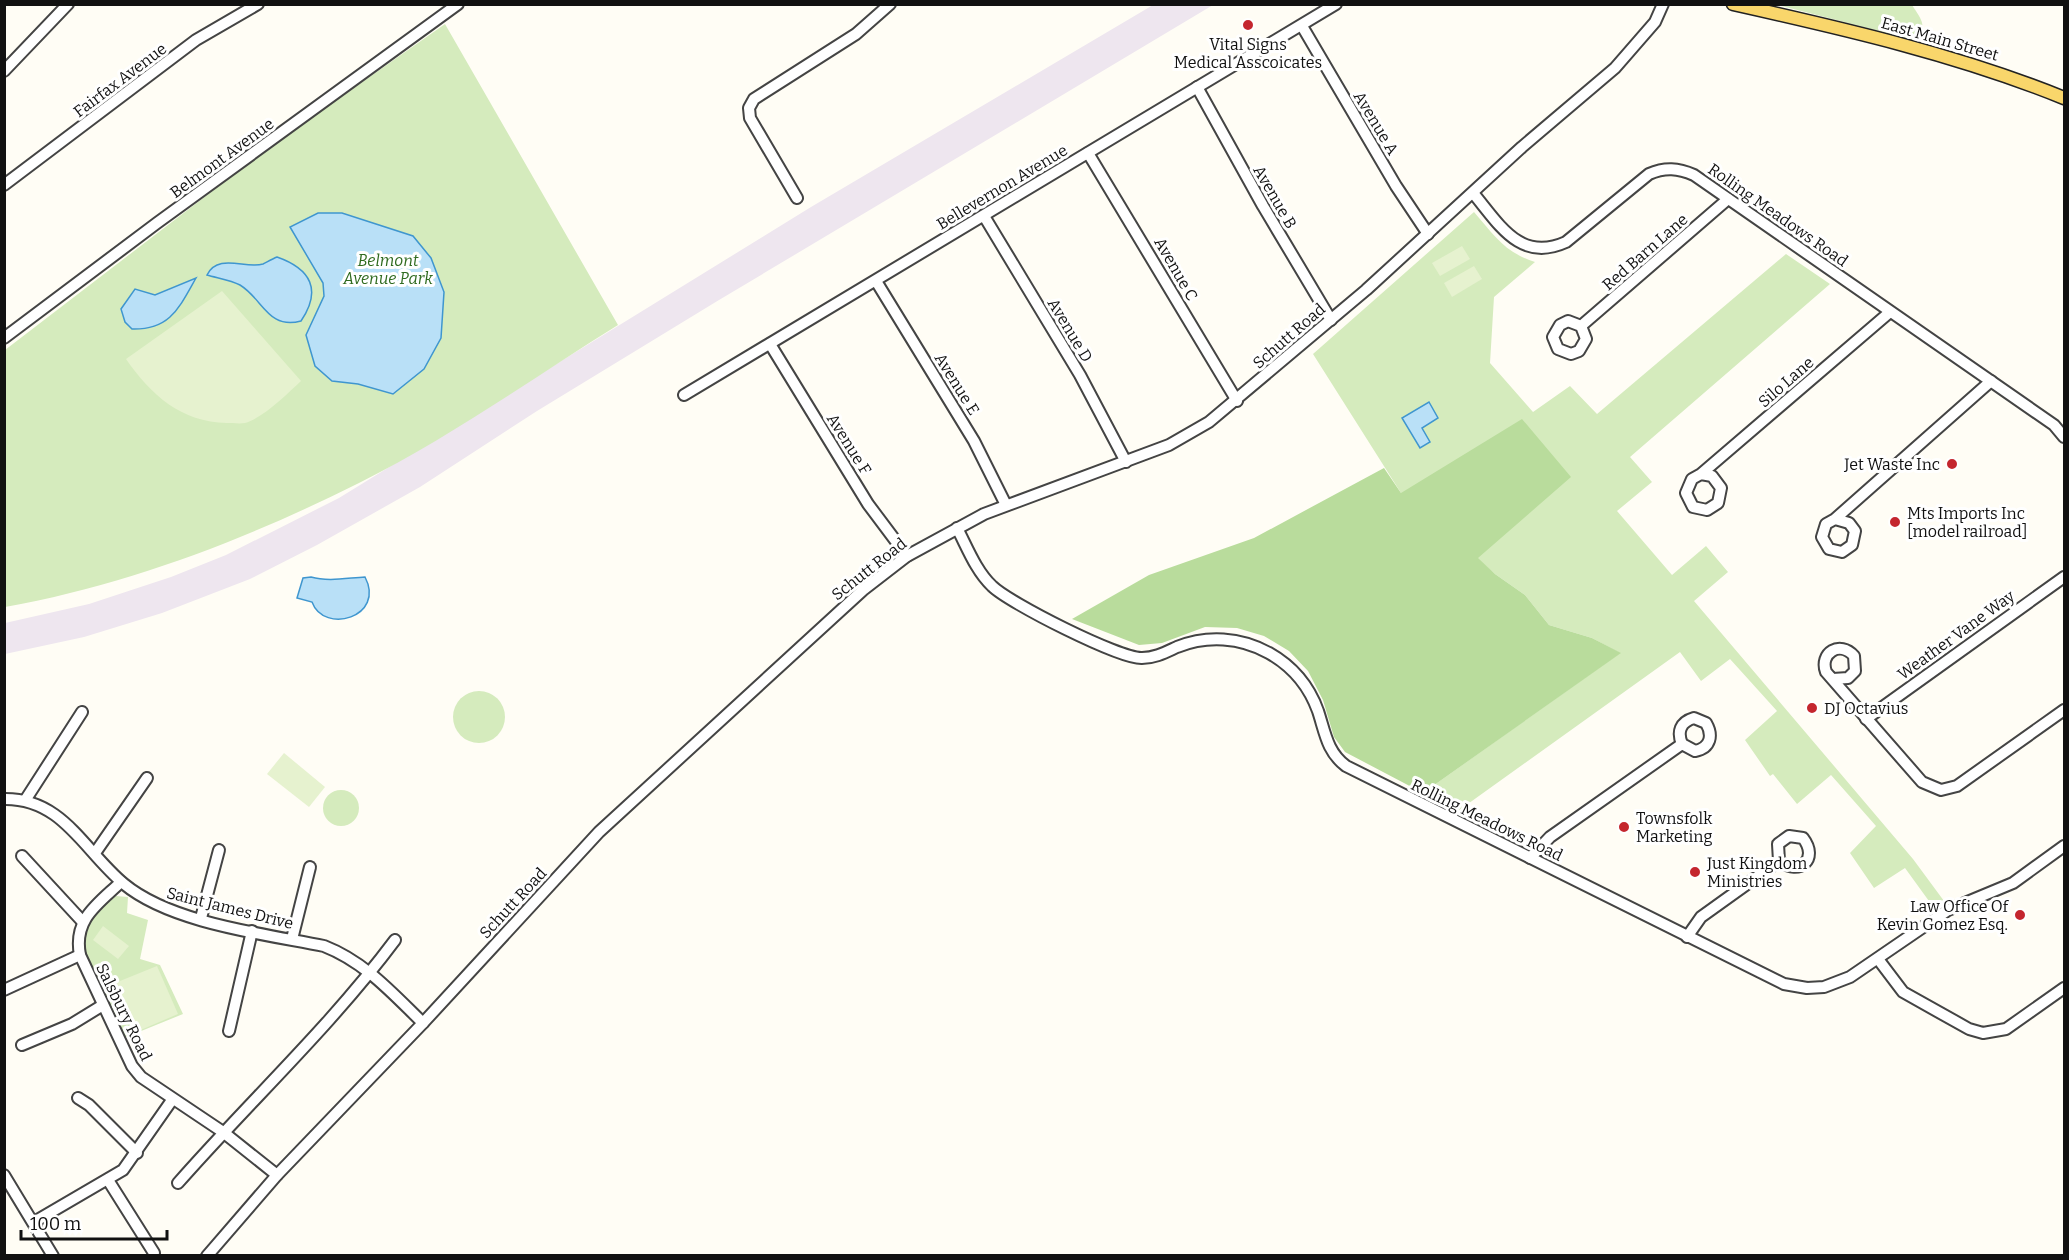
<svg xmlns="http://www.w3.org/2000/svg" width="2069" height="1260" font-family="Bitter,serif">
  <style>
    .industrial { fill: #eee6ef }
    .green { fill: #d5ebbd }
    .forest { fill: #b9dc9c }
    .pitch { fill: #e6f2cf }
    .water { fill: #b9e0f7; stroke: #3f96cf; stroke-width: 1.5 }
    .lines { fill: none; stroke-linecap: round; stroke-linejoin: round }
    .minor-casing { stroke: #444; stroke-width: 14 }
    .major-casing { stroke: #222; stroke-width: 15 }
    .minor { stroke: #fff; stroke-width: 10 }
    .major { stroke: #f9d66b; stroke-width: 12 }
    .poi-dot { fill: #c4262e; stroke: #fff; stroke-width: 2 }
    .labels { text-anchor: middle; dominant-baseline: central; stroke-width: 6; stroke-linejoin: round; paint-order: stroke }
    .street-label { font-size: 16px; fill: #111; stroke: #fff }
    .poi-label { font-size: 16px; fill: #111; stroke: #fff; text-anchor: start }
    .park-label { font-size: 16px; font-style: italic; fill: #2f6b1f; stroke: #fff }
  </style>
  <rect width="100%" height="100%" fill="#fffdf5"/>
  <!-- industrial -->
  <polygon class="industrial" points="1153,5 1213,5 719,300 537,411 420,487 317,545 250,579 162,613 84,637 5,654 5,623 89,604 171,577 226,555 339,498 811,207"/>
  <!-- green -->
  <g class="green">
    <path d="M1778,5h134c7,11 14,18 9,31l-7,4z"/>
    <path d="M445,24l173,301c-85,53 -169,113 -259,158 -112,56 -231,102 -354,124v-257l266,-204z"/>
    <path d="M1474,212c21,24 30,40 61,50l-41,35 -4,66 43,49 37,-26 27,28 189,-160 44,30 -200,173 22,25 -35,29 55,64 34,-29 22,26 -34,29 219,258 31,42 -10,7 -29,-40 -31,20 -24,-35 26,-27 -45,-51 -34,29 -24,-30 -3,2 -25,-36 32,-29 -47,-52 -29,22 -21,-29 -222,159 -35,-18 197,-140 -28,-15 -43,-13 -24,-30 -30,-21 -94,-81 -88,-139z"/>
    <circle cx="479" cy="717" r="26"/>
    <circle cx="341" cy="808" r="18"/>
    <path d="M116,896l12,1 -1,16 21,7 -8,39 20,6 23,49 -59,24c-9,-21 -44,-84 -40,-103 3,-17 18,-29 32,-39z"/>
  </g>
  <!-- forest -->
  <polygon class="forest" points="1522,419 1571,477 1478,558 1495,574 1525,595 1549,625 1592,638 1621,653 1423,793 1345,752 1334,737 1323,700 1308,671 1289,651 1264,636 1237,628 1205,627 1162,643 1139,645 1072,619 1149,575 1254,538 1384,468 1401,493"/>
  <!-- pitch -->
  <g class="pitch">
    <polygon points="1462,246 1470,259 1440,276 1432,263"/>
    <polygon points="1474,266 1482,279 1452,297 1444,283"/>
    <path d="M222,291l79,90c-14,13 -38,37 -56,42 -5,1 -13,0 -18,0 -46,-1 -76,-28 -101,-64z"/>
    <polygon points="284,753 325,787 309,807 267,774"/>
    <polygon points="103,926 129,946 118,959 93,940"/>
    <polygon points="157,966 178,1014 136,1032 115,983"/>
  </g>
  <!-- water -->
  <g class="water">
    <polygon points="318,213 342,213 413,236 431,258 444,292 441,338 424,369 393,394 358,384 332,381 315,366 306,335 324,296 323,283 290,227"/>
    <path d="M277,257c34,12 45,33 24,64 -33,9 -38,-22 -61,-36 -9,-5 -23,-7 -33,-10 11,-22 38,-6 56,-11 4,-2 9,-5 14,-7z"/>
    <path d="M196,278c-17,30 -26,52 -64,51l-7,-7 -4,-13 14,-20 20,6z"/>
    <polygon points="1429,402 1438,418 1422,428 1430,442 1420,448 1402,418"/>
    <path d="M311,577c17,5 36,1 54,0 21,40 -41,58 -53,25l-15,-4 6,-20z"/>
  </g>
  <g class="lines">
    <defs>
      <g id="minor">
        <polyline points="1302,26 1396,186 1428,234"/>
        <polyline points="4,71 68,4"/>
        <polyline points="1197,87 1263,206 1331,320"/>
        <polyline points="1088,153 1237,401"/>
        <polyline points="4,185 196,40 258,4"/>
        <path d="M1473,193c26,31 47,70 93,49l83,-68c16,-7 29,-6 45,1l360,250 10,12"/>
        <polyline points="797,198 750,118 749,108 754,99 856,34 890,4"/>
        <polyline points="984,216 1080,375 1126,462"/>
        <polyline points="876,281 974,441 1006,505"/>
        <polyline points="1581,326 1568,321 1560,325 1553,337 1558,349 1571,354 1579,351 1586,339 1581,326 1728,199"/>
        <polyline points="4,338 157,223 458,4"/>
        <polyline points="770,344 868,504 907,556"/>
        <polyline points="684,395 1336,4"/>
        <polyline points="1701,474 1692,479 1686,493 1693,507 1707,510 1718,503 1721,488 1712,476 1701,474 1890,312"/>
        <polyline points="1835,519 1826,524 1822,537 1829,549 1842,552 1852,545 1855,531 1849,523 1835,519 1991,381"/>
        <path d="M957,528c10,19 19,43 35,58 17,17 128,73 150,72 13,0 24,-6 35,-11 30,-12 63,-10 92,6 23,13 40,33 49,58 7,21 9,41 28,55l438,218 23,4 17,-1 26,-10 98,-67 65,-27 51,-37"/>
        <path d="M1833,679l15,-1 7,-7 -1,-15c-14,-16 -35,-3 -28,16l96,110 19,8 16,-4 107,-76"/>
        <polyline points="1866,719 2064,577"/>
        <path d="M4,799c59,-1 80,52 120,85 47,39 140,50 200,62 41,16 68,47 99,77"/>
        <polyline points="26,799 82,712"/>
        <polyline points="95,853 147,778"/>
        <polyline points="22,856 82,921"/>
        <path d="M1530,858l20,-21 132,-93 13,7c16,-3 18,-16 11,-28l-12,-5c-14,4 -17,14 -12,26"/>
        <path d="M121,882c-23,22 -48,37 -41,73l52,111 9,11 82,55 54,43"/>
        <polyline points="201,918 219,850"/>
        <path d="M1687,937l14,-20 78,-56c21,15 40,-2 24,-23l-14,-2 -11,8 1,17"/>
        <polyline points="292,939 310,867"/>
        <polyline points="1878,959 1903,992 1969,1029 1983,1033 2006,1029 2064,988"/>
        <polyline points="4,990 80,955"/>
        <polyline points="229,1031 252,931"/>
        <polyline points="22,1045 72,1024 103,1005"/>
        <polyline points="78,1098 89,1105 137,1153"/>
        <polyline points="4,1175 53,1256"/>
        <polyline points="108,1180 154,1253"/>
        <path d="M178,1183c72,-82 152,-156 217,-243"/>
        <polyline points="34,1222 123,1170 172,1100"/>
        <polyline points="207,1256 277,1175 423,1023 599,832 863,590 907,556 984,514 1169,445 1209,422 1366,290 1522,147 1615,68 1655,22 1663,4"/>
      </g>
      <path id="major" d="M1733,4c112,25 225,51 331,94"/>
    </defs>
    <!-- minor casing -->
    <use href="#minor" class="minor-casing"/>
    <!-- major casing -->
    <use href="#major" class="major-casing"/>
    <!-- minor -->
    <use href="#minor" class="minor"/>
    <!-- major -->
    <use href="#major" class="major"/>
  </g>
  <!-- markers -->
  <g class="poi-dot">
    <circle cx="1248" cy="25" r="6"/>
    <circle cx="1952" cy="464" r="6"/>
    <circle cx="1895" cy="522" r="6"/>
    <circle cx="1812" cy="708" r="6"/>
    <circle cx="1624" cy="827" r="6"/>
    <circle cx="1695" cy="872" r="6"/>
    <circle cx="2020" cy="915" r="6"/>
  </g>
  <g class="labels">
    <!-- street labels -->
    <g class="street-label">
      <text transform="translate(1940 39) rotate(16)">East Main Street</text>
      <text transform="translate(120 80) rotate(-37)">Fairfax Avenue</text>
      <text transform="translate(1376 123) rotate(59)">Avenue A</text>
      <text transform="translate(222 158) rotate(-36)">Belmont Avenue</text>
      <text transform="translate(1002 187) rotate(-31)">Bellevernon Avenue</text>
      <text transform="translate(1275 197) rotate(60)">Avenue B</text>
      <text transform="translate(1778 215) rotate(35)">Rolling Meadows Road</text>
      <text transform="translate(1645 252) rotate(-41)">Red Barn Lane</text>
      <text transform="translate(1176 269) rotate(60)">Avenue C</text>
      <text transform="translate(1070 330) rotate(59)">Avenue D</text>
      <text transform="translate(1289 336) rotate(-41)">Schutt Road</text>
      <text transform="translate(1786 382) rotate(-41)">Silo Lane</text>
      <text transform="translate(957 384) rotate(58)">Avenue E</text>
      <text transform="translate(849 444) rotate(58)">Avenue F</text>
      <text transform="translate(869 569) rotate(-38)">Schutt Road</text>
      <text transform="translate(1956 635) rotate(-36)">Weather Vane Way</text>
      <text transform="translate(1487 820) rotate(26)">Rolling Meadows Road</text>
      <text transform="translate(513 903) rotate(-47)">Schutt Road</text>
      <text transform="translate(230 908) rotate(14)">Saint James Drive</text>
      <text transform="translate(124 1012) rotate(64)">Salsbury Road</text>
    </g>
    <!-- poi labels -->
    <g class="poi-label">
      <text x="1248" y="44" text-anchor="middle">Vital Signs<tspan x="1248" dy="18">Medical Asscoicates</tspan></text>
      <text x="1940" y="464" text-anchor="end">Jet Waste Inc</text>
      <text x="1907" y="513">Mts Imports Inc<tspan x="1907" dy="18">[model railroad]</tspan></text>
      <text x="1824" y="708">DJ Octavius</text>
      <text x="1636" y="818">Townsfolk<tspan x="1636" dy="18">Marketing</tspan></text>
      <text x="1707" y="863">Just Kingdom<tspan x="1707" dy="18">Ministries</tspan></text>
      <text x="2008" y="906" text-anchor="end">Law Office Of<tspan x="2008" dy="18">Kevin Gomez Esq.</tspan></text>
    </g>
    <!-- park labels -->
    <g class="park-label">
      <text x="388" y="260">Belmont<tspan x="388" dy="18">Avenue Park</tspan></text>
    </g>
  </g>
  <!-- border -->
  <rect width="2069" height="1260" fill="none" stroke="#111111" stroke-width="12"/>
  <!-- scale -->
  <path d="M21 1230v9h146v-9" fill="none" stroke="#111111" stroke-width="3"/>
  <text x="30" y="1230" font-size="18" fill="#111111" stroke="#ffffff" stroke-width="4.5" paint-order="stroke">100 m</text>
</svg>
